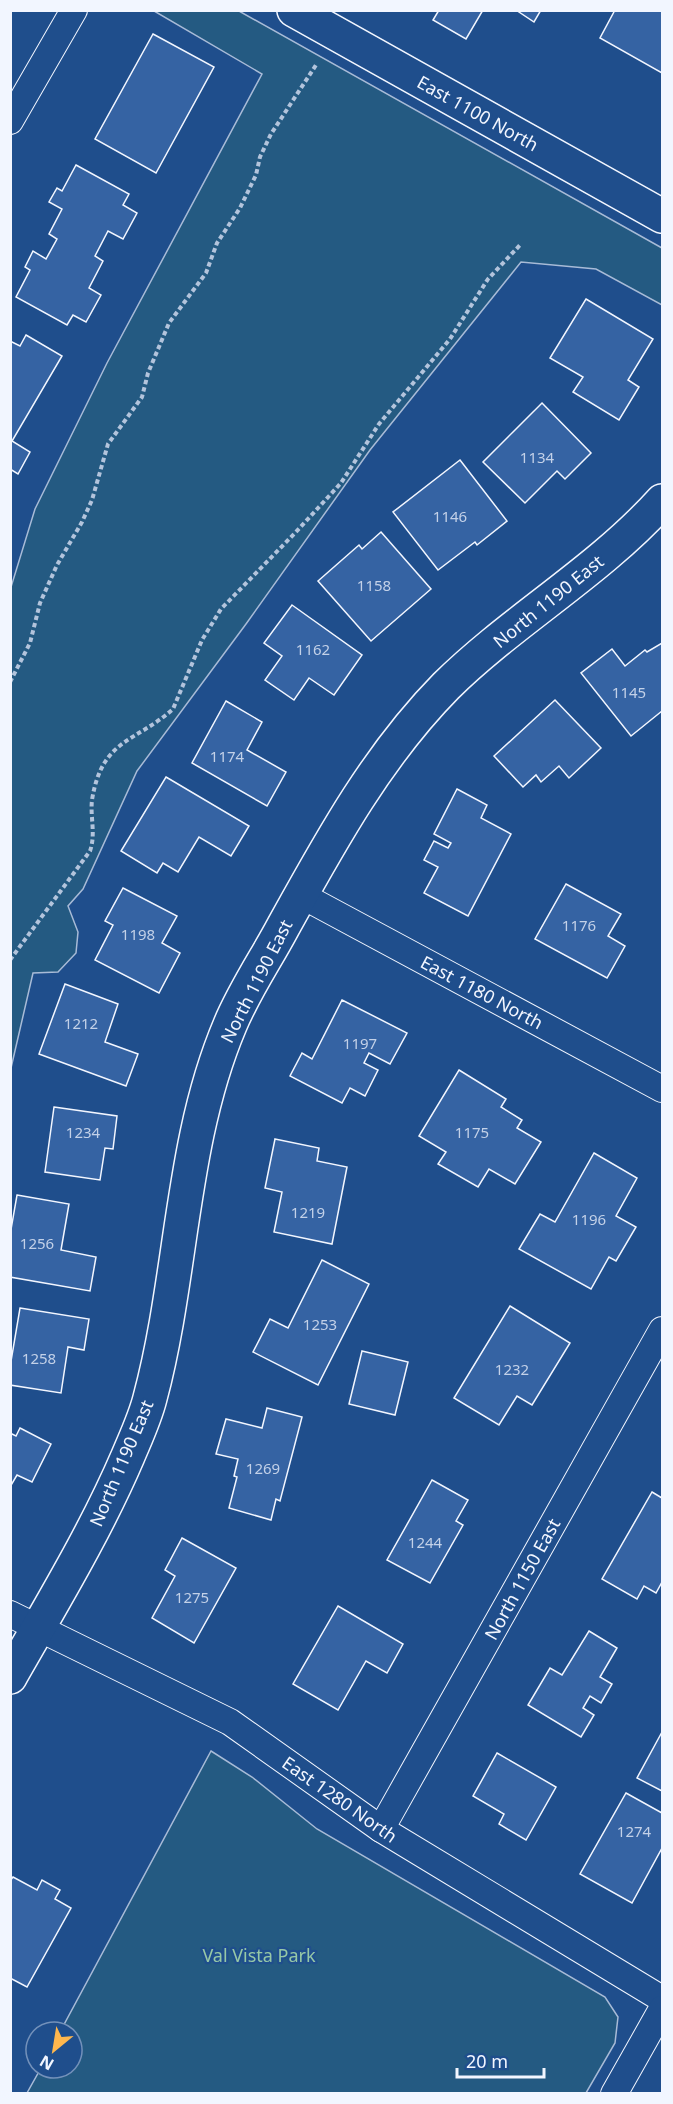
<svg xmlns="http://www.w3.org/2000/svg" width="673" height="2104" font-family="'Noto Sans',sans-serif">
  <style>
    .green { fill: #245a82; stroke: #a8bbd7; stroke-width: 1.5 }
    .building { fill: #3563a3; stroke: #f2f6ff; stroke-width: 1.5 }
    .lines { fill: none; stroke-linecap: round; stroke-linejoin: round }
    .street-casing { stroke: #f2f6ff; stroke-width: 28 }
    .secondary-casing { stroke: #f2f6ff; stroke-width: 36 }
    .path { stroke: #b3c4dc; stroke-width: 4; stroke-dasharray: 4.5 3; stroke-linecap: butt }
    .street { stroke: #1f4e8c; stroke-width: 26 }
    .secondary { stroke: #1f4e8c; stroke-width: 33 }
    .labels { text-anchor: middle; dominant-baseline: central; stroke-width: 4.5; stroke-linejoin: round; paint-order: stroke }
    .number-label { font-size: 15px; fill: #c3d1e8 }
    .street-label { font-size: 18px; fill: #f2f6ff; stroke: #1f4e8c }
    .park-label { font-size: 18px; fill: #97c8a6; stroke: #1f4e8c }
  </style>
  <rect width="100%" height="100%" fill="#1f4e8c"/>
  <!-- green -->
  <g class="green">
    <polygon points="154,11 239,11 662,248 662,305 596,269 521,262 370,450 246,624 137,771 83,889 68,906 78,932 76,953 58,972 33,973 11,1068 11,587 35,509 107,363 262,74"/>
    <polygon points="211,1751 252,1777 317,1829 605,1997 618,2017 615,2043 586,2093 27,2093 41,2068 72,2068 72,2032 60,2032"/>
  </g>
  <!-- building -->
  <g class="building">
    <polygon points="439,10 483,10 466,39 433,20"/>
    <polygon points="516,10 541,10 534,22"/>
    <polygon points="615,10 662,10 662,73 600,38"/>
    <polygon points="153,34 214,67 156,173 95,139"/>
    <polygon points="76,165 129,194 123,205 137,213 123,239 108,231 95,256 103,261 89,288 101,295 86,322 73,315 67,325 16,297 30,270 25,267 33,251 46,259 57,239 49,234 62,209 49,202 57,188 62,191"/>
    <polygon points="586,299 653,339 628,380 639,387 619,420 573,392 583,377 550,358"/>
    <polygon points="26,335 62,356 12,441 30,452 18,474 10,469 10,341 20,346"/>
    <polygon points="542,403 591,453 565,479 557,471 525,503 483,462"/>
    <polygon points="460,460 507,521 477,545 475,542 438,570 393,512"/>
    <polygon points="381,532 431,589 371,641 318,581 359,545 362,549"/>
    <polygon points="292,605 362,655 334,695 309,678 294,700 265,680 282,656 264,643"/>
    <polygon points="662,643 662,711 631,736 581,673 612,649 625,666 645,650 647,652"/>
    <polygon points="555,700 601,748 569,778 559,766 541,782 536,775 523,787 494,756"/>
    <polygon points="226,701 262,722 247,750 286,772 267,806 192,763"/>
    <polygon points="166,777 249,826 231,856 199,837 178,872 163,863 157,873 121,851"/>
    <polygon points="457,789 487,805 481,818 511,834 468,916 424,893 438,867 424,860 434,841 448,848 451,843 434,834"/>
    <polygon points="566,884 621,914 608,936 625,946 607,978 535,939"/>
    <polygon points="123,888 177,916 162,943 180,953 159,993 95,960 113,925 105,921"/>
    <polygon points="65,984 118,1004 105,1042 138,1054 126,1086 39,1054"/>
    <polygon points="342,1000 407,1033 390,1064 369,1053 364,1063 378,1070 365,1096 350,1088 342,1103 290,1076 302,1053 312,1059"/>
    <polygon points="459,1070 506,1099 501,1107 522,1120 517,1128 541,1142 515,1184 489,1169 478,1187 438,1164 446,1152 419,1136"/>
    <polygon points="54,1107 117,1116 113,1149 105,1148 100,1180 45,1172"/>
    <polygon points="275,1139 319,1148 317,1161 347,1167 332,1244 274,1232 282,1192 265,1188"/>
    <polygon points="594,1153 637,1178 616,1216 636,1227 616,1261 609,1257 591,1289 519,1249 540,1214 555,1222"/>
    <polygon points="17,1195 69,1204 61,1250 96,1257 90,1291 10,1277 10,1235"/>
    <polygon points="322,1260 369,1284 318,1385 253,1352 270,1319 288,1328"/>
    <polygon points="510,1306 570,1343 532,1405 517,1396 499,1425 454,1398"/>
    <polygon points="20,1308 89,1319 84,1350 68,1347 61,1393 10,1385 10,1367"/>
    <polygon points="362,1351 408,1362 395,1415 349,1404"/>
    <polygon points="267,1408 302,1417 280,1501 276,1499 271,1520 229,1508 237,1477 234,1476 238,1459 216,1454 226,1419 262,1428"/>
    <polygon points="20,1428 51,1444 32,1482 17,1475 10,1487 10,1433 16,1436"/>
    <polygon points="432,1480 468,1500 456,1521 463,1525 430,1583 387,1560"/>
    <polygon points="652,1492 662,1498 662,1582 656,1593 644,1586 637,1599 602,1579"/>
    <polygon points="182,1538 236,1568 194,1643 152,1618 175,1576 165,1570"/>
    <polygon points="338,1606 403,1644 387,1673 366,1661 338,1710 293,1684"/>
    <polygon points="589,1631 617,1648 600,1677 612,1684 601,1703 590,1696 583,1708 594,1715 581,1737 528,1705 550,1668 562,1675"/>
    <polygon points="662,1732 662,1791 637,1778"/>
    <polygon points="497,1753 556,1787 526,1840 499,1824 504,1814 473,1796"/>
    <polygon points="626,1793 662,1813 662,1848 632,1903 580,1874"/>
    <polygon points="13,1877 37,1890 42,1880 60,1890 55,1899 71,1908 27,1987 10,1978 10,1881"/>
  </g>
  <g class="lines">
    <defs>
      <g id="street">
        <polyline points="10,121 74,10"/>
        <polyline points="301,895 662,1089"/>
        <polyline points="10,1614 230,1722 381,1829 662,1999"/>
        <polyline points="381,1829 662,1330"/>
        <polyline points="614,2094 662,2009"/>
      </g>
      <g id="secondary">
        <polyline points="294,10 662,216"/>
        <path d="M10,1677c41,-72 85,-144 118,-221 8,-19 17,-38 22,-58 33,-123 30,-255 80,-373 14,-34 36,-66 53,-98 47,-85 94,-171 163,-241 67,-66 152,-114 216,-185"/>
      </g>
    </defs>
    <!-- street casing -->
    <use href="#street" class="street-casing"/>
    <!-- secondary casing -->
    <use href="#secondary" class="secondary-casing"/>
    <!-- path -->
    <g class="path">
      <polyline points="10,682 30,643 40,603 57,565 82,522 92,500 108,444 142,397 148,373 169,323 206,273 217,243 240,208 256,175 260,157 271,134 316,65"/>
      <path d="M10,960l80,-109c6,-17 0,-34 2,-51 10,-62 43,-57 81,-91l29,-69 19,-31 74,-76 46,-50 38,-59 71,-85 38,-60 33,-35"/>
    </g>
    <!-- street -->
    <use href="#street" class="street"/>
    <!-- secondary -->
    <use href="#secondary" class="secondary"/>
  </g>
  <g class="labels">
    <!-- number labels -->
    <g class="number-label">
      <text x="537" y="457">1134</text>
      <text x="450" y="516">1146</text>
      <text x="374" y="585">1158</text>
      <text x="313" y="649">1162</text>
      <text x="629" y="692">1145</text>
      <text x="227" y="756">1174</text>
      <text x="579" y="925">1176</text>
      <text x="138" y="934">1198</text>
      <text x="81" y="1023">1212</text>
      <text x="360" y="1043">1197</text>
      <text x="83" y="1132">1234</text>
      <text x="472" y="1132">1175</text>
      <text x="308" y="1212">1219</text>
      <text x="589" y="1219">1196</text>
      <text x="37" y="1243">1256</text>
      <text x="320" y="1324">1253</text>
      <text x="39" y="1358">1258</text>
      <text x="512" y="1369">1232</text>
      <text x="263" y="1468">1269</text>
      <text x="425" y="1542">1244</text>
      <text x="192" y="1597">1275</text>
      <text x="634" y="1831">1274</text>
    </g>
    <!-- street labels -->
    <g class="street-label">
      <text transform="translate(478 113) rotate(29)">East 1100 North</text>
      <text transform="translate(548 601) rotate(-39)">North 1190 East</text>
      <text transform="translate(256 981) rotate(-63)">North 1190 East</text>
      <text transform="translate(482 992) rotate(28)">East 1180 North</text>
      <text transform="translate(121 1463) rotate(-67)">North 1190 East</text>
      <text transform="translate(522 1579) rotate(-61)">North 1150 East</text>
      <text transform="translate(340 1799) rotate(35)">East 1280 North</text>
    </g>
    <!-- park labels -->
    <g class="park-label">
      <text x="259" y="1955">Val Vista Park</text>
    </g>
  </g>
  <!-- border -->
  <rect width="673" height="2104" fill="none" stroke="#f2f6ff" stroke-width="24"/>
  <!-- north arrow -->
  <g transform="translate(54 2050) rotate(210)"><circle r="28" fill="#1f4e8c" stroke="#7391ba" stroke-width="1.5"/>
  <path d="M0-4.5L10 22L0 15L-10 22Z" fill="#ffb74d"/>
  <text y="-9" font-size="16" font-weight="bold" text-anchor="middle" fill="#f2f6ff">N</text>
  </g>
  <!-- scale -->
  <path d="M457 2068v9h87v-9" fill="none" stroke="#f2f6ff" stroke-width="3"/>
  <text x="466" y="2068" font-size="18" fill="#f2f6ff" stroke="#1f4e8c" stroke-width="4.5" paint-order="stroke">20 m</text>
</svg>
